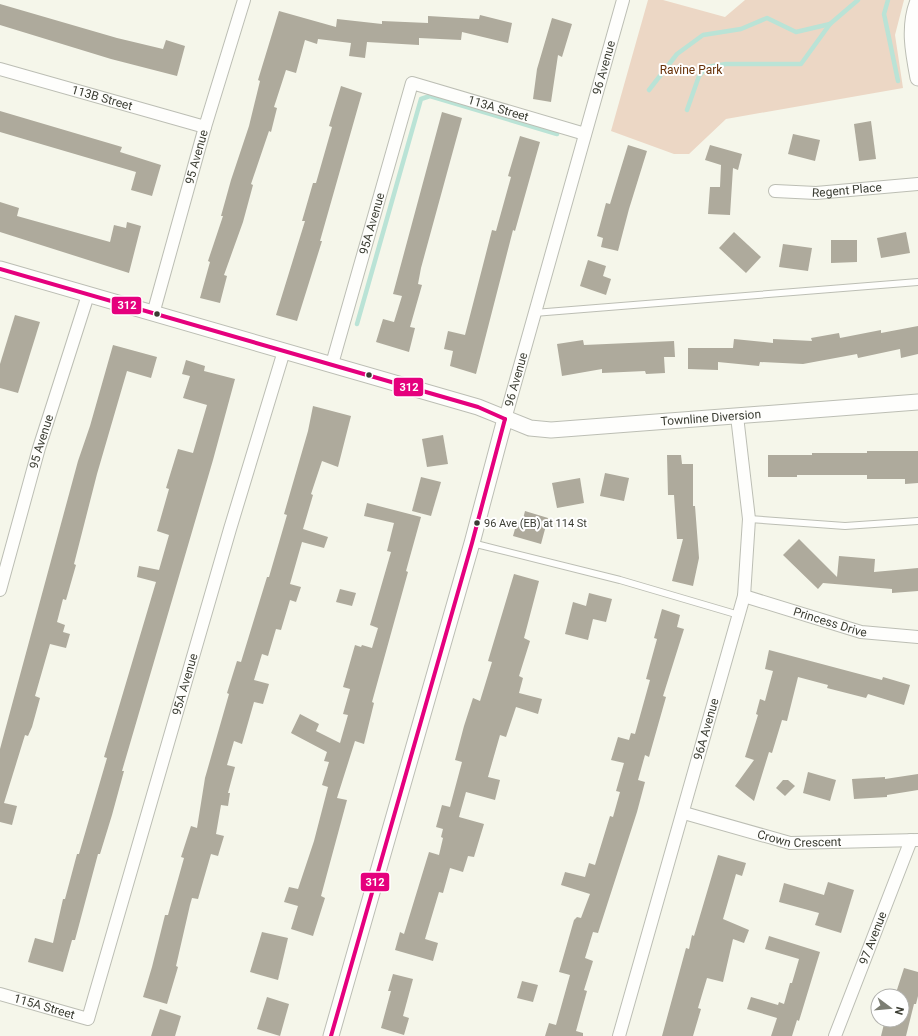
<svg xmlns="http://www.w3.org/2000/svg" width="918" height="1036" font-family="Roboto,sans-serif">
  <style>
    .green { fill: #ecd7c5 }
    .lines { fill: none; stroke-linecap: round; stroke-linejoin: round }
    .stream { stroke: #bae3d6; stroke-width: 4.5 }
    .building { fill: #aeaa9c }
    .service-casing { stroke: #bcbeb4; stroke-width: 8 }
    .minor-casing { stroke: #bcbeb4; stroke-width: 14 }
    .tertiary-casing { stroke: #bcbeb4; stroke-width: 17 }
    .service { stroke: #fefefc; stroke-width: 6 }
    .minor { stroke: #fefefc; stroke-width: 12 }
    .tertiary { stroke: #fefefc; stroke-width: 15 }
    .bus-1-casing { stroke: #fff; stroke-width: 7 }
    .bus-1 { stroke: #e5007d; stroke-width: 4 }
    .bus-dot { fill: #3b3d33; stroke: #fff; stroke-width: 1.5 }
    .labels { text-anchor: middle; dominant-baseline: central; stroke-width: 4; stroke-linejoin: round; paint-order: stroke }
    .bus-label { font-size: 11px; fill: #3b3d33; stroke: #fff; text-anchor: start }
    .street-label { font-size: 12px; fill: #3b3d33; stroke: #fff }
    .park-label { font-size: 12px; fill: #683108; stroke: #fff }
    .line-badge { stroke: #fff; stroke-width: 1.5 }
    .badge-label { font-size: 11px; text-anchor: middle; font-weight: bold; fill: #fff }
  </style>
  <rect width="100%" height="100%" fill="#f5f6ea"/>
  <!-- green -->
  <polygon class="green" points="648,0 663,0 725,17 745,0 904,0 895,35 903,88 726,119 689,154 674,154 611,131"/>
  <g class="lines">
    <!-- stream -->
    <g class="stream">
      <polyline points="888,0 884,14 898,81"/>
      <polyline points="649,90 677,54 703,35 741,29 767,18 796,32 830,24"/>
      <polyline points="687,110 699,76 707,67 726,64 801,64 830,24 858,0"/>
      <polyline points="357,324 421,99 430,96 557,134"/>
    </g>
  </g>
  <!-- building -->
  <g class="building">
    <polygon points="0,4 117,38 163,49 166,40 185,46 177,76 111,59 0,25"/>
    <polygon points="279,11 336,27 337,19 382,24 382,21 428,23 428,16 479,19 480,15 512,23 508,43 462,32 461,40 419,38 419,45 367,42 365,58 349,56 351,43 318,39 317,44 305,40 296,73 286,70 274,107 277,108 271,132 269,131 251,184 253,185 243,222 224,275 227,276 220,303 200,298 210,262 208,261 223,216 221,216 231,180 249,126 260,81 258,80"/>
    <polygon points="552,18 572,24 562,57 558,55 551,102 533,99 537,69"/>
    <polygon points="341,86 362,93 320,241 322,241 297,321 276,315 305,221 302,221 313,183 316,183 332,127 329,126"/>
    <polygon points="0,111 122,147 120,152 161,165 152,196 131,190 136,172 0,132"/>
    <polygon points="442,112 462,118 421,268 418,284 422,285 410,327 415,328 409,352 376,342 383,319 394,322 402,296 393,294"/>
    <polygon points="871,121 876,159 859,161 854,124"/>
    <polygon points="793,134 820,140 815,161 788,154"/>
    <polygon points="520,136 540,142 515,231 513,230 476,374 450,366 453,351 444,349 448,331 465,335 492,230 496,231 511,177 508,176"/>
    <polygon points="628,145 647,151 629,209 618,251 601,247 603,238 597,236 606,203 610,204"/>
    <polygon points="710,145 742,154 738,170 733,168 730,215 708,214 710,187 720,187 721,165 705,160"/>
    <polygon points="0,202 19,208 17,216 110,242 114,225 126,228 127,222 141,226 129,273 0,232"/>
    <polygon points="734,232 761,257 746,273 719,248"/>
    <polygon points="906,232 910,253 881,258 877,238"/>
    <polygon points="831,240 857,240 857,262 831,263"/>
    <polygon points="783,244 812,248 808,271 779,267"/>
    <polygon points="588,260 606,266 603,276 611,279 606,295 580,286"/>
    <polygon points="15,315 40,322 18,393 0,388 0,364"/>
    <polygon points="918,326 918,354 901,358 900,349 858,358 857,354 803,364 760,362 759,366 718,362 718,370 688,369 688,348 733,348 734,339 773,343 773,339 812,341 811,338 839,333 840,338 881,330 881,333"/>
    <polygon points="583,340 584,345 674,341 675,357 664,357 665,373 646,374 645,371 602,373 602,369 562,376 557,344"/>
    <polygon points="113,345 157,357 151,378 127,371 97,474 74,564 76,565 66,600 63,599 57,622 65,625 63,632 70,634 66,648 50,644 35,696 40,698 32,727 28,736 25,735 4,803 17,806 12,825 0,822 0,749 78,461 90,426"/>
    <polygon points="186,360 205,366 204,371 235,379 213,460 122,771 124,771 112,815 100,854 98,854 75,940 72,940 63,972 28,962 35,938 53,943 63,899 65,899 77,854 79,854 107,758 104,757 156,582 137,577 139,566 159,570 169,535 157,531 169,489 166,488 178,449 193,453 207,405 183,398 190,376 182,374"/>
    <polygon points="313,406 351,416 338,467 322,461 311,494 313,495 303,529 328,537 324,548 302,542 290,584 301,587 296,602 290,600 281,630 276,629 268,656 262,654 254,680 269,684 263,704 254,702 242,744 234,741 227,765 235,767 228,793 230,793 228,806 221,805 216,834 224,836 218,856 211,854 198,899 192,898 190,905 176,966 178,967 167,1004 143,997 152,967 165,915 168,915 184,858 181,857 191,826 197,828 205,778 229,694 227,693 237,661 241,662 267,577 269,577 287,515 284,514 308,431"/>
    <polygon points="443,435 448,464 427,467 422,439"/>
    <polygon points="867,451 918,451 918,483 905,484 905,479 867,479 867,475 797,475 797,477 768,477 768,455 812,455 812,453 867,453"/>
    <polygon points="667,455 681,455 682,464 693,464 693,506 695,506 699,558 693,586 672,581 683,539 677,539 674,495 668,495"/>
    <polygon points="605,473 629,478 624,501 600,496"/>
    <polygon points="421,477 441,482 431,516 412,511"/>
    <polygon points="580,478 584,503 557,508 552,483"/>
    <polygon points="367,503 421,517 406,571 408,572 372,702 374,703 364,744 355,741 337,798 347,800 321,896 325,898 313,936 291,929 298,906 284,902 289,887 298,889 314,841 328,787 322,785 329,762 324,761 327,752 291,733 300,714 319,724 316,731 340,743 348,715 343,714 350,689 343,687 355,645 361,647 362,645 372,648 378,628 370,625 391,552 387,551 394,523 364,516"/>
    <polygon points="525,511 548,518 541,544 513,536 517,522 522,523"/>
    <polygon points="799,539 837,577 839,556 875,559 874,572 918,568 918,591 892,593 892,589 823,583 818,589 783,555"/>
    <polygon points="514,574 539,581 524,638 530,641 519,676 523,678 519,693 542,699 538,714 516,707 506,737 500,735 488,777 500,780 495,800 466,792 459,817 484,824 474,857 468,856 463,872 450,868 443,893 439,892 425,939 438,943 433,961 395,950 400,932 404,934 429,852 439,855 443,838 441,837 443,829 436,827 442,805 450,807 462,762 455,760 464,726 473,698 480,701 492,662 488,661"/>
    <polygon points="340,589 356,593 352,606 336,602"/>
    <polygon points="589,593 612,599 606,622 593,619 588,640 565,634 573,602 586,606"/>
    <polygon points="662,609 680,615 677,627 684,629 663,696 666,697 649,757 645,755 638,780 645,782 637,812 598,933 593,932 585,958 593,961 584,990 587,991 576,1031 583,1033 583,1036 545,1036 549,1023 556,1025 570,975 559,972 574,920 577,917 581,918 590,894 561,885 565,872 585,877 589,863 595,865 610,816 613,817 620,792 616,791 624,763 611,760 618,737 629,740 631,733 635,734 650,680 646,679 657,639 654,638"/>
    <polygon points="769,650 882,680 883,677 910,685 904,705 868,694 866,698 827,688 828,685 798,677 787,721 782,720 772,753 769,752 754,801 735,786 754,760 745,757 758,715 756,714 760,699 765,701 773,671 765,669"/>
    <polygon points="808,772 836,780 830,801 803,793"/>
    <polygon points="918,774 918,790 887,795 887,797 854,799 852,779 885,777 885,779"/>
    <polygon points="783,780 788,780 795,786 785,796 776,788"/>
    <polygon points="718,855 746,863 742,876 736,874 723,919 749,930 744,943 733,939 723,982 707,978 698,1008 701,1009 693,1036 662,1036 686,948 689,949 692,935 694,936"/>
    <polygon points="828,882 854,890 841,933 815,925 819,913 779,902 784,883 824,895"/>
    <polygon points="262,932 288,938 278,980 250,972"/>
    <polygon points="769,936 820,952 799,1021 797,1020 792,1036 771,1036 777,1018 747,1009 751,997 778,1005 779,1002 784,1004 790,983 792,983 799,959 765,949"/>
    <polygon points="904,968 918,972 918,996 916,1004 914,1004 906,1036 881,1036 885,1020 902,1020 902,996 895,996"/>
    <polygon points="393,974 413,979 403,1016 409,1018 404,1035 381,1028 391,991 388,991"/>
    <polygon points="522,981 538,985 533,1002 517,998"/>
    <polygon points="267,997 289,1004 280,1036 257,1029"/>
    <polygon points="160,1009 181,1016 175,1036 151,1036"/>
  </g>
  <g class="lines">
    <defs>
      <g id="service">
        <polyline points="534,313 918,282"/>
        <polyline points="749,519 845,526 918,521"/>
        <polyline points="472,543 620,580 739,615"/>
      </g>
      <g id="minor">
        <path id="s1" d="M0,69l205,58"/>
        <path id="s2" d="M775,191l41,2 102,-9"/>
        <path id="s3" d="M153,314l52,-187 39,-127"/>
        <path id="s4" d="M332,364l80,-281 173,51"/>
        <path id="s5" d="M505,419l118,-419"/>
        <path id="s6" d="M0,590l39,-142 49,-153"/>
        <path id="s7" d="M744,596l117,36 57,5"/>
        <path id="s8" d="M684,813l106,30 128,-3"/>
        <path id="s9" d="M0,994l88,25 142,-490 54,-178"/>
        <path id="s10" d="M619,1036l125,-440 5,-77 -12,-103"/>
        <path id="s11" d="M835,1036l76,-196"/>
      </g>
      <g id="tertiary">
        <path d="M918,1c-10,25 -5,51 0,77"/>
        <path id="s12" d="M0,269l478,138 52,21 21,2 367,-28"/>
        <polyline points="331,1036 472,543 505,419"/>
      </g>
    </defs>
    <!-- service casing -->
    <use href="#service" class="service-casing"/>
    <!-- minor casing -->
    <use href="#minor" class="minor-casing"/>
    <!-- tertiary casing -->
    <use href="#tertiary" class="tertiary-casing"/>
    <!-- service -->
    <use href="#service" class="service"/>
    <!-- minor -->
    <use href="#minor" class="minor"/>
    <!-- tertiary -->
    <use href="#tertiary" class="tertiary"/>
    <defs>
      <g id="bus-1">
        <polyline points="0,269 478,407 505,419"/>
        <polyline points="331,1036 472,543 505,419"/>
      </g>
    </defs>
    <!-- bus-1 casing -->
    <use href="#bus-1" class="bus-1-casing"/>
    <!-- bus-1 -->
    <use href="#bus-1" class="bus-1"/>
  </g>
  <!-- markers -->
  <g class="bus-dot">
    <circle cx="157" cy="314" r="3.5"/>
    <circle cx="369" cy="375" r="3.5"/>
    <circle cx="477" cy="523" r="3.5"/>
  </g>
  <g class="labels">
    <!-- bus labels -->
    <g class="bus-label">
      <text x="484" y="523">96 Ave (EB) at 114 St</text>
    </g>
    <!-- street labels -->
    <g class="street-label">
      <text stroke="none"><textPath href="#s5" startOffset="365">96 Avenue</textPath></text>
      <text stroke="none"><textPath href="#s1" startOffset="106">113B Street</textPath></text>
      <text stroke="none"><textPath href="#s4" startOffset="382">113A Street</textPath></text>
      <text stroke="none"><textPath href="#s3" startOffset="163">95 Avenue</textPath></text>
      <text stroke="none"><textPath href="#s2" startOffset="72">Regent Place</textPath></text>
      <text stroke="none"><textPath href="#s4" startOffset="146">95A Avenue</textPath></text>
      <text stroke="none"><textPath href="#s5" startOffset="41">96 Avenue</textPath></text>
      <text stroke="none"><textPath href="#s12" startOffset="735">Townline Diversion</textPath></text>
      <text stroke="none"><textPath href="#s6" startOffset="154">95 Avenue</textPath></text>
      <text stroke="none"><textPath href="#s7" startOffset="90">Princess Drive</textPath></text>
      <text stroke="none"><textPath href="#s9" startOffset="440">95A Avenue</textPath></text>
      <text stroke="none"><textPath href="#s10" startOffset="319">96A Avenue</textPath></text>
      <text stroke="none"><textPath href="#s8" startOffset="119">Crown Crescent</textPath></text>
      <text stroke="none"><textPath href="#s11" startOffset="105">97 Avenue</textPath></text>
      <text stroke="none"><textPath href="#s9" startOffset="46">115A Street</textPath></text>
    </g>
    <!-- park labels -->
    <g class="park-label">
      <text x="691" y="70">Ravine Park</text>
    </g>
  </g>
  <g class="line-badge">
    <rect x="111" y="296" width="31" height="19" rx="4" fill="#e5007d"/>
    <rect x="393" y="377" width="31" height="20" rx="4" fill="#e5007d"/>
    <rect x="360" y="872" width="30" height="20" rx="4" fill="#e5007d"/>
  </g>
  <g class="badge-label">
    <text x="127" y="309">312</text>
    <text x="409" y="391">312</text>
    <text x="375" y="886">312</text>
  </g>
  <!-- north arrow -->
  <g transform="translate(890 1008) rotate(106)"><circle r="19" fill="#ffffff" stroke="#b1b1ad"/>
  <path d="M0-3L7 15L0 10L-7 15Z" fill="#7c7e73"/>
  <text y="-6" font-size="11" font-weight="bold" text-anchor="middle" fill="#3b3d33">N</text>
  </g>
</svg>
